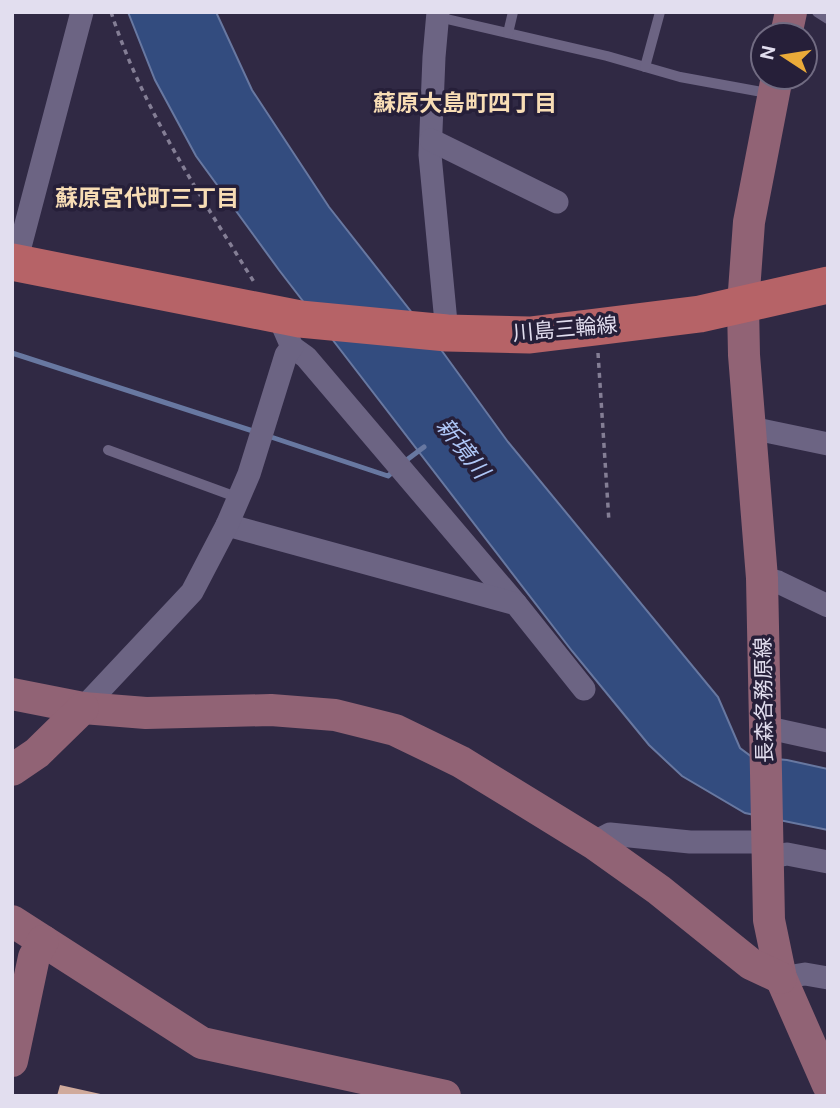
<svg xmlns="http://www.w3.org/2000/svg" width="840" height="1108" font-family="'DM Sans','Noto Sans JP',sans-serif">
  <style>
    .water { fill: #334c7f; stroke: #6878a1; stroke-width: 2 }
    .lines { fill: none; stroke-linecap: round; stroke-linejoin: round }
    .stream { stroke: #6878a1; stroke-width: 5 }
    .building { fill: #d0aa9c }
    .path { stroke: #847e95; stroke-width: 3.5; stroke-dasharray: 5 5; stroke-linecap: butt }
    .lane { stroke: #6c6483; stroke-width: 10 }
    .street { stroke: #6c6483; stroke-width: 23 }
    .secondary { stroke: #916375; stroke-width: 32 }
    .primary { stroke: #b66367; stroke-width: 37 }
    .labels { text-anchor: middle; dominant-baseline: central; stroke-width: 7; stroke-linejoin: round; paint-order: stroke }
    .street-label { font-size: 21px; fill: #e2deef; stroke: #261f39 }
    .neighbourhood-label { font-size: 23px; font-weight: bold; fill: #f8ddb5; stroke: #261f39 }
    .water-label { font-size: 23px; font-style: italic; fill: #afc7f7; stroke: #261f39 }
  </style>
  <rect width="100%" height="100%" fill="#302944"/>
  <!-- water -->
  <polygon class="water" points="128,12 216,12 252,90 329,207 442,351 508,442 718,697 740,748 752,757 787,760 828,769 828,830 745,813 682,776 649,745 572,651 279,270 196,156 155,80"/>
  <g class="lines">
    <!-- stream -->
    <g class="stream">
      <polyline points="12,353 256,432"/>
      <polyline points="268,436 388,476 394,471"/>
      <polyline points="404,462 424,447"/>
    </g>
  </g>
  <!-- building -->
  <polygon class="building" points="60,1085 105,1095 105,1096 57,1096"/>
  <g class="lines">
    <!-- path -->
    <g class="path">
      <path d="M111,12c32,98 89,183 143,270"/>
      <polyline points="598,353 609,522"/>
    </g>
    <!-- lane -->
    <g class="lane">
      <polyline points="817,12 828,19"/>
      <polyline points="438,17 607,56 680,77 773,94"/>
      <polyline points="508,33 513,12"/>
      <polyline points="645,67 660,12"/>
      <polyline points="108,450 239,498"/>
    </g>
    <!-- street -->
    <g class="street">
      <polyline points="438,12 434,57 430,155 447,333"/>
      <polyline points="431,140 557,202"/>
      <polyline points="16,262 82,12"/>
      <polyline points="292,347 306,357 516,604"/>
      <polyline points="751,428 828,444"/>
      <polyline points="227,525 516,604 584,689"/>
      <polyline points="762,578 778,582 828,606"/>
      <polyline points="83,708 192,592 227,525 249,474 286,355 292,347 278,315"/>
      <polyline points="764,727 828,741"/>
      <polyline points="593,843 610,834 690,842 767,842"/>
      <polyline points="767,858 787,854 828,862"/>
      <polyline points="781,978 805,974 828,978"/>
    </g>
    <!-- secondary -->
    <g class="secondary">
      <polyline points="786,35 791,12"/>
      <polyline points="777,77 749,222 743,305 744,355 762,578 769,920 781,978 828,1085"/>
      <polyline points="12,694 83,708 146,713 271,710 335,715 395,730 461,762 593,843 659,890 751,964 781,978"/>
      <polyline points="12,770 37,753 83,708"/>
      <polyline points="12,921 202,1043 445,1096"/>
      <polyline points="12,1061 34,957 43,941"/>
    </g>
    <!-- primary -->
    <polyline class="primary" points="12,262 300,319 447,333 530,335 596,327 700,314 828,285"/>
  </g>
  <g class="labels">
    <!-- street labels -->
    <g class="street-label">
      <text transform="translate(565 329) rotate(-5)">川島三輪線</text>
      <text transform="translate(764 700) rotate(-91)">長森各務原線</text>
    </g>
    <!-- neighbourhood labels -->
    <g class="neighbourhood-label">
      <text x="465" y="103">蘇原大島町四丁目</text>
      <text x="147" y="198">蘇原宮代町三丁目</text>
    </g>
    <!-- water labels -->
    <g class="water-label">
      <text transform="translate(463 448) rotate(52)">新境川</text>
    </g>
  </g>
  <!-- border -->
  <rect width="840" height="1108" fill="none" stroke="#e2deef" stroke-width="28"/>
  <!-- north arrow -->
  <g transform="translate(784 56) rotate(282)"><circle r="33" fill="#261f39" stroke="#716b82" stroke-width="2"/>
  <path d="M0-5L12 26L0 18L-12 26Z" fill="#eaaa39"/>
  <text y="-10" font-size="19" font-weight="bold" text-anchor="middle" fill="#e2deef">N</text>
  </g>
</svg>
